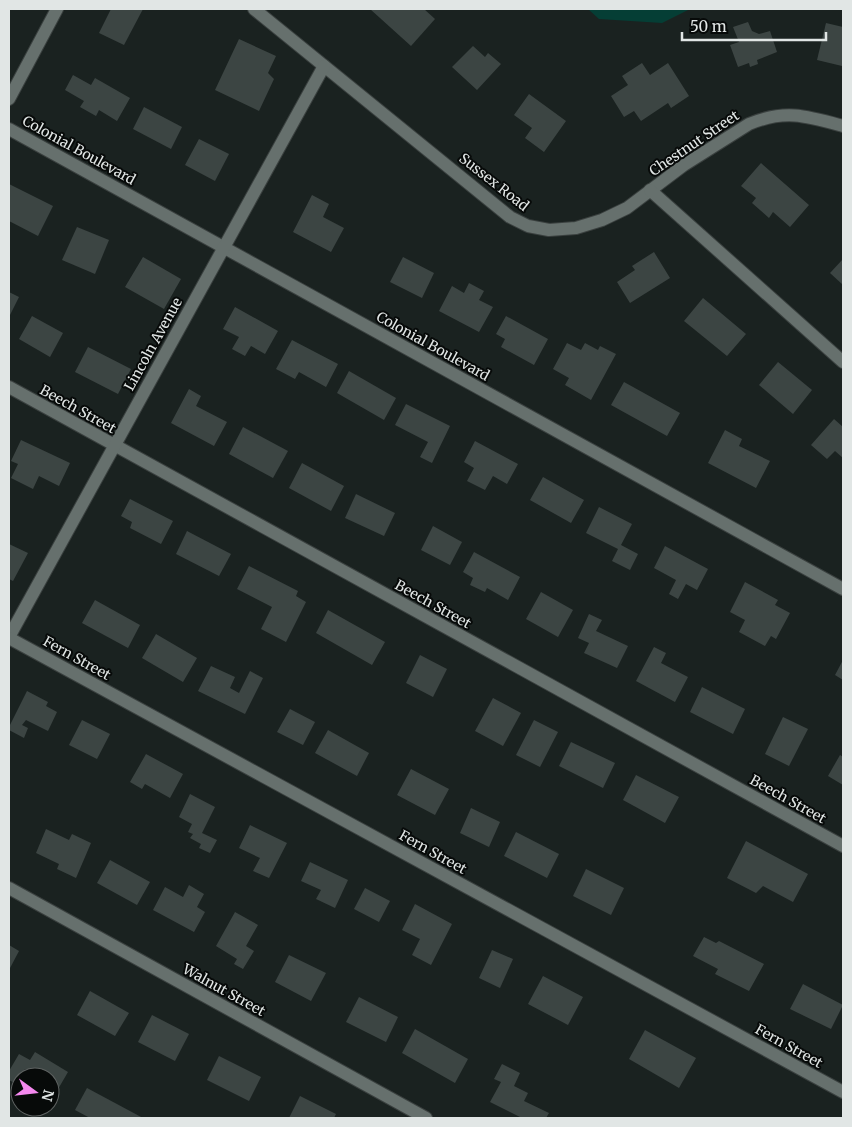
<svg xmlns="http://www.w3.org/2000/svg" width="852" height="1127" font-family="Merriweather,serif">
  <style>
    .water { fill: #053e35 }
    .building { fill: #3c4543 }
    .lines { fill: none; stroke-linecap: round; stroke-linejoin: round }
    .minor-casing { stroke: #3a403f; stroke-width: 14 }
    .minor { stroke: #66706d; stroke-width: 12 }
    .labels { text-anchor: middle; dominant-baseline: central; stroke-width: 4; stroke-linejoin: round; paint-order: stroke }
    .street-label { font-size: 14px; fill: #e1e6e5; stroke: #070a09 }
  </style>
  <rect width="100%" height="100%" fill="#1a2220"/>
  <!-- water -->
  <polygon class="water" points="588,9 690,9 662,23 599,19"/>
  <!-- building -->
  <g class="building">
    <polygon points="111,9 143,9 124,45 99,33"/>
    <polygon points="370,9 424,9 435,19 411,46"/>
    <polygon points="748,22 752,31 759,34 770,31 777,52 757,60 758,64 750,67 749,63 738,67 730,45 739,42 733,27"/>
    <polygon points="826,23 843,27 842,66 817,60"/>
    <polygon points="239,39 276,56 268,73 274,79 259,111 215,90"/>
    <polygon points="473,46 485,57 488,53 501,64 477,90 452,67"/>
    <polygon points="642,63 650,75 668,63 689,96 671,108 668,103 641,121 634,111 624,117 611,96 628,85 622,76"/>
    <polygon points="73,75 91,85 95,78 130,98 117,121 99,110 96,116 80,107 84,101 65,90"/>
    <polygon points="529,94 566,121 544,152 525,138 532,128 514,115"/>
    <polygon points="144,107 182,127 171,149 133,129"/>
    <polygon points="199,139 229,154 215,181 185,165"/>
    <polygon points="761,163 809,205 790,227 773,212 769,218 752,203 756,198 741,186"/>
    <polygon points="9,184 53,206 38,236 9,221"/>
    <polygon points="312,195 329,204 323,217 344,228 331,252 293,232"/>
    <polygon points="77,227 109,240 95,274 62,260"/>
    <polygon points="654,252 670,278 630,303 617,282 635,270 632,266"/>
    <polygon points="143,257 181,279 164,309 125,287"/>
    <polygon points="403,257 434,273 422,298 390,282"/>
    <polygon points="843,259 843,285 830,273"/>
    <polygon points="469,283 484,291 479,300 493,307 479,332 439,311 452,286 464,293"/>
    <polygon points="9,292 19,297 9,317"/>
    <polygon points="703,298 746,334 727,356 684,321"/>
    <polygon points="235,307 278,331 265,354 251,346 245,356 232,349 239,337 223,329"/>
    <polygon points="32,316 63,333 50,357 19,339"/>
    <polygon points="506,316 548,339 534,365 501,347 505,339 496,334"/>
    <polygon points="292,340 338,364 326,387 299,372 295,379 276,369"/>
    <polygon points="567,343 581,350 585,343 598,350 600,346 616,354 591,400 565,385 569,378 553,369"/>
    <polygon points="88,347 131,369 118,394 75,372"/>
    <polygon points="778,362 812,390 793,414 759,385"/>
    <polygon points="349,371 396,398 384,420 337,393"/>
    <polygon points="624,382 680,413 667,436 611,405"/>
    <polygon points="189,389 201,396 196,406 227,422 214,446 171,423"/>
    <polygon points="406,404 450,426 432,463 420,457 428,442 395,425"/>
    <polygon points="834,419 843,427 843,458 835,451 827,459 811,445"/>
    <polygon points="243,427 288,451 273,478 229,454"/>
    <polygon points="725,430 742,439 739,446 770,461 756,488 708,463"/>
    <polygon points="21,440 70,463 59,486 39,476 33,489 11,478 18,464 11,461"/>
    <polygon points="475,441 518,464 507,484 493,476 485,490 467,481 474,468 464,462"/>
    <polygon points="302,463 344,486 331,511 289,488"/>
    <polygon points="543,477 584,500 571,523 530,500"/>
    <polygon points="356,494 395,513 384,536 345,518"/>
    <polygon points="130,499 173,521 161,544 130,528 132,522 121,516"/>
    <polygon points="599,507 632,524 621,545 638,554 630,570 612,561 618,549 586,533"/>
    <polygon points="433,526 462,542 450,565 421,550"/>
    <polygon points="187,531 231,554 219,576 176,554"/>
    <polygon points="9,544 28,553 13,581 9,579"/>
    <polygon points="665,546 708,569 697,590 686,584 678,599 669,594 676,580 654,568"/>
    <polygon points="474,552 520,577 508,600 487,588 485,592 470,585 473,578 463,572"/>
    <polygon points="249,566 298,591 296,596 306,602 286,642 261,629 272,607 237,589"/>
    <polygon points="745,582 778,600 775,605 790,613 776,639 771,636 765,646 739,632 745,620 730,612"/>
    <polygon points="541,592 573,610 558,637 526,619"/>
    <polygon points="95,600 140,625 128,648 82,623"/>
    <polygon points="328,610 385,642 372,665 316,633"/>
    <polygon points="589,614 602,620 596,631 628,646 617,668 584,653 589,643 578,638"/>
    <polygon points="156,634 197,658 183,682 142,658"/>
    <polygon points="654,647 666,653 661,663 688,677 675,702 636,681"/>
    <polygon points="420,655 447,669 433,697 406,683"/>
    <polygon points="843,660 843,680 835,675"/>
    <polygon points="211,666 235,677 230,688 239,693 250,671 263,678 245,714 198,691"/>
    <polygon points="702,687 745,709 733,734 690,712"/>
    <polygon points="27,691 48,702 46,706 57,712 48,731 26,720 22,725 28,728 24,738 9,730 9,727"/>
    <polygon points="493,698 521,713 503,746 475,731"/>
    <polygon points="290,709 315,722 303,745 277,732"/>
    <polygon points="783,717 808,729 789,766 765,754"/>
    <polygon points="82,720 110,734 97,759 69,745"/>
    <polygon points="534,720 558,732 540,767 516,755"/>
    <polygon points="328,730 369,753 357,776 315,753"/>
    <polygon points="571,742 615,763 603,788 559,766"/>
    <polygon points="146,754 183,774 170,798 145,784 142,789 130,782"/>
    <polygon points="840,755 843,757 843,785 828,776"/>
    <polygon points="411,769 449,789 435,815 397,795"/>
    <polygon points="636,775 679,797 665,823 623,800"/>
    <polygon points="190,794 215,807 202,833 217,840 210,853 199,848 201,844 190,838 193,834 188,832 192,824 179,817"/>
    <polygon points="471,808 500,822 489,847 460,833"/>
    <polygon points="250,825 287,843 269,878 253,871 260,858 239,848"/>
    <polygon points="46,829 69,840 72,834 91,843 76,878 57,869 59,864 36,853"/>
    <polygon points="516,832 559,854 547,878 504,856"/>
    <polygon points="746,841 808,874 793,902 763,886 756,893 727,878"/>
    <polygon points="110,860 150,882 137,905 97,883"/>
    <polygon points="310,862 348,880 335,908 316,899 321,890 301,881"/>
    <polygon points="586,869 624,888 611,915 573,896"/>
    <polygon points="189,885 204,894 197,907 205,912 194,932 153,910 165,887 183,897"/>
    <polygon points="365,888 390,901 379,922 354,909"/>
    <polygon points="415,904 452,924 431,965 412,955 420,939 402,930"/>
    <polygon points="235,912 258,925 246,946 254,951 243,969 234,964 237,959 216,946"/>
    <polygon points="704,937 716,943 719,941 764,964 749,991 715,974 718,969 693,956"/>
    <polygon points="9,945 19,951 9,970"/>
    <polygon points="492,950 513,959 500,988 479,978"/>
    <polygon points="289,955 326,973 311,1001 275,982"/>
    <polygon points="543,976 583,997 568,1025 528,1004"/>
    <polygon points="803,984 843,1005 831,1029 790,1009"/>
    <polygon points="90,991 129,1013 115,1036 77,1015"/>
    <polygon points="359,997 398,1017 386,1042 346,1022"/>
    <polygon points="152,1015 189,1034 175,1061 138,1042"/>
    <polygon points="415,1029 468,1059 455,1083 402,1053"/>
    <polygon points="645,1030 696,1058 679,1088 629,1059"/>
    <polygon points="35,1052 68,1072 54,1096 50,1094 50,1077 20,1077 20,1086 9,1080 9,1071 19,1054 30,1060"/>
    <polygon points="219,1056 261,1077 249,1101 207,1080"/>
    <polygon points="502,1064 520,1073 514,1086 528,1093 524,1101 549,1113 546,1118 522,1118 490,1102 501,1082 494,1079"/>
    <polygon points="87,1088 143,1118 90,1118 75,1110"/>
    <polygon points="300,1096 336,1114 334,1118 289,1118"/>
  </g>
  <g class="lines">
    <defs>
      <g id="minor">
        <path d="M254,9l256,208 18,9 21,4 27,-2 26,-8 25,-12 57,-43 65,-41c36,-15 58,-8 94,2"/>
        <polyline points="9,99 57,9"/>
        <polyline points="9,129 843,589"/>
        <polyline points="650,190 843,362"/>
        <polyline points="9,387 843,846"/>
        <polyline points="9,637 324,66"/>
        <polyline points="9,638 843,1092"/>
        <polyline points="9,888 426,1118"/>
      </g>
    </defs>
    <!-- minor casing -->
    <use href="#minor" class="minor-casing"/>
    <!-- minor -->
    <use href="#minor" class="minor"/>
  </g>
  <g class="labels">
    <!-- street labels -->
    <g class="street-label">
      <text transform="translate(694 143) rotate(-34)">Chestnut Street</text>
      <text transform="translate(79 150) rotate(29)">Colonial Boulevard</text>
      <text transform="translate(494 182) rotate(38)">Sussex Road</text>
      <text transform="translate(153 344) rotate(-61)">Lincoln Avenue</text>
      <text transform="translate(433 346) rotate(29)">Colonial Boulevard</text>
      <text transform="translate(78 409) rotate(29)">Beech Street</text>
      <text transform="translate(433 604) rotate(29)">Beech Street</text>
      <text transform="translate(77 658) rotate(29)">Fern Street</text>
      <text transform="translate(788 799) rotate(29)">Beech Street</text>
      <text transform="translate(433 852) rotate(29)">Fern Street</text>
      <text transform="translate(224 990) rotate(29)">Walnut Street</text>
      <text transform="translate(789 1046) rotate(29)">Fern Street</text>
    </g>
  </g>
  <!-- border -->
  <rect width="852" height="1127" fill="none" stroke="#e1e6e5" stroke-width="20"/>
  <!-- north arrow -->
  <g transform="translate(35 1092) rotate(105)"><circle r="24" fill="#070a09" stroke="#5e6261"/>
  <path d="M0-4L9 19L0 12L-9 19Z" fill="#f589ef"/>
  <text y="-8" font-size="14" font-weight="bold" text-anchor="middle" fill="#e1e6e5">N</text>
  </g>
  <!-- scale -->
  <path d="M682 32v8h144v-8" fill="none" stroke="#e1e6e5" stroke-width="2.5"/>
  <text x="690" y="32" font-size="15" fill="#e1e6e5" stroke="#070a09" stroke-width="4" paint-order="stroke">50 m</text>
</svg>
